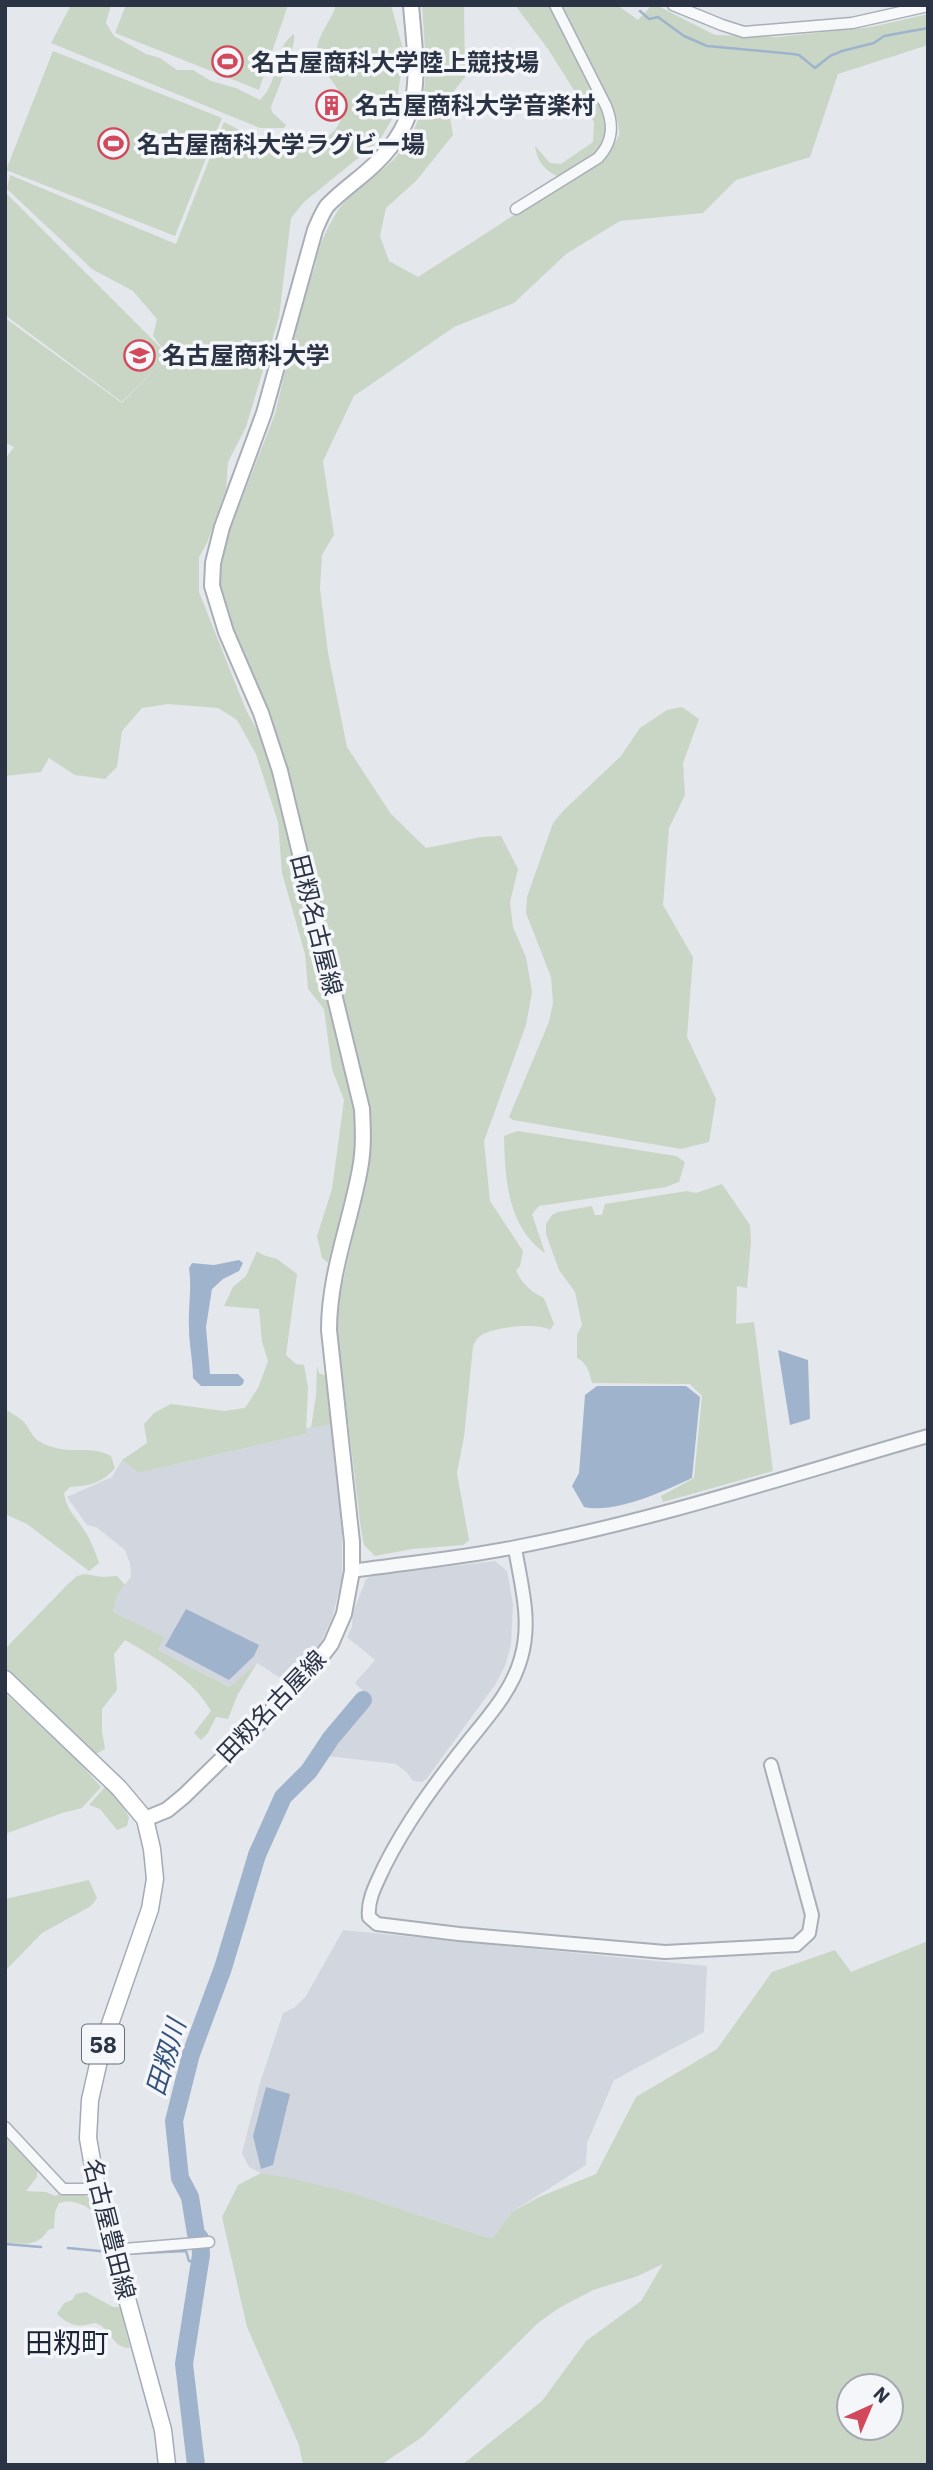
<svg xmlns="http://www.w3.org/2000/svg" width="933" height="2470" font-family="'IBM Plex Sans','Noto Sans JP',sans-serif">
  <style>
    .built { fill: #d2d6de }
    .green { fill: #c9d6c5; fill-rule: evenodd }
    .water { fill: #9fb4cc }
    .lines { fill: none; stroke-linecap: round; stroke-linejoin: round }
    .stream { stroke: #9fb4cc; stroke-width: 2.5 }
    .river { stroke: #9fb4cc; stroke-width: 18 }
    .minor-casing { stroke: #a9aeb7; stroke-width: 13 }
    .tertiary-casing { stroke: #a9aeb7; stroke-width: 16 }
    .secondary-casing { stroke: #a9aeb7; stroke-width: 18 }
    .primary-casing { stroke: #a3abb8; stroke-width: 19 }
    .minor { stroke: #f7f8fa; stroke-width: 10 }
    .tertiary { stroke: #f7f8fa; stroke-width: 12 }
    .secondary { stroke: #fff; stroke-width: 14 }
    .primary { stroke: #fff; stroke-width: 16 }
    .labels { text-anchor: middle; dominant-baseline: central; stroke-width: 7; stroke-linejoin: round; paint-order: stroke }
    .shield { fill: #f4f6f9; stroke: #676e7b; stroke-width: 2 }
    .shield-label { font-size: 23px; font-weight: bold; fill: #2b3445 }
    .poi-label { font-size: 24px; font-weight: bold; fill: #2b3445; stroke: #f4f6f9; text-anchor: start }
    .street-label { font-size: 24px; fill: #2b3445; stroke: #f4f6f9 }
    .water-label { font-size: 26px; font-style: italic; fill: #34527a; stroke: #f4f6f9 }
    .quarter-label { font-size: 28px; fill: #1d2536; stroke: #f4f6f9 }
  </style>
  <rect width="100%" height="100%" fill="#e4e7ec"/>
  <!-- built -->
  <g class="built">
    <polygon points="333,1424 342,1517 342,1578 332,1618 319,1646 300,1673 290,1684 257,1663 231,1687 158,1650 163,1637 113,1612 118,1593 131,1577 130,1564 125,1550 96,1527 87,1525 67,1497 112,1477 122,1460 138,1473 306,1434 306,1428"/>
    <polygon points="495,1561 507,1571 513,1604 511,1645 505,1666 495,1685 427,1778 422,1782 413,1781 406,1772 396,1764 327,1756 371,1699 355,1683 375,1660 347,1637 352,1627 353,1613 366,1579 374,1575"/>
    <polygon points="343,1930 707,1966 704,2032 614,2080 587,2143 586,2165 512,2212 492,2239 352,2193 261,2173 249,2167 242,2153 260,2083 283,2013 294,2008 306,1996"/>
  </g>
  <!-- green -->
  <g class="green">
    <path d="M71,5h40l-5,18 8,13 32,18 14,4 17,12h16l18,11 25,7 24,12c21,-20 13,-52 34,-66 3,11 -18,59 -23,73l1,5 14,13 -2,3h-24l-209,-85z"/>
    <polygon points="126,5 288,5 259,90 115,33"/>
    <path d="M336,5h55l13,48 -9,61 -16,27 -75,61 -13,16 -12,99 -33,110 -18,35 -2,27 -19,54 -8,14v35l47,118 19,34 16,55 70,293 6,41 -2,26 -27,104 -6,-5 -5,-22 15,-47 12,-89 -12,-31 -8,-60 -16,-20 -3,-35 -23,-81 -4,-51 -22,-68 -19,-34 -19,-12 -50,-4 -26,4 -20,23 -5,36 -12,12 -30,-4 -26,-17 -8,14 -36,4v-317l9,-12 -9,-4v-125l117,85 38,-39 -38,38 -117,-87v-123l161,161 -13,-17 4,-17 -24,-28 -41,-22 -85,-80 3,-14 166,69 48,-122c16,8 33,18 50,23 18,6 47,0 60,-14 7,-9 11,-19 9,-30 -5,-20 -27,-31 -26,-52 1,-15 15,-29 19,-44z"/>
    <path d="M422,5h42l1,72 -18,23 6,35 -37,46 -30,27 -6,28 9,25 29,16 185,-119c5,-7 14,-16 16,-23 5,-20 -48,-108 -60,-130h58l21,15 14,-15h4l59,30 63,2 93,-10 57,-13v31l-90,29 -28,83 -74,23 -33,33 -83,8 -54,33 -52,49 -60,24 -100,69 -31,65 11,74 -12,20 -2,34 8,64 19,94 44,67 35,34 55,-11 20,-1 17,33 -8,33 3,25 13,30 6,35 -6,33 -42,116 6,60 33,50 -3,15 -4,4c6,14 14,21 28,28l10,26 -4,6c-10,-8 -62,-3 -71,7 -3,2 -4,6 -6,9l-9,91 -7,36 12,67 -6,5 -51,4 -37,7 -11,-11 -3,-16 -23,-191v-35l30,-131 1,-45 -28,-126 -63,-263 -51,-122 -6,-18 -2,-16 2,-29 54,-139 31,-129c10,-12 10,-30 16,-44 4,-10 9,-20 15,-29 15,-23 40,-35 58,-54 40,-41 30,-101 27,-153z"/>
    <path d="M515,5h36l56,110 1,21 -9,18 -39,23c-14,-5 -23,-15 -25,-31l15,17 11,1 32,-22 1,-20 -46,-73z"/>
    <polygon points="53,51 222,118 175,236 6,170"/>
    <polygon points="682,707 699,719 683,763 685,795 669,828 663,905 693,957 687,1037 716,1099 709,1142 681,1149 513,1120 509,1117 549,1022 553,1003 551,977 526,913 527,897 553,823 563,811 621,756 640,728 667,710"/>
    <path d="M518,1131l158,25 9,6 -6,20 -13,5 -127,19 -7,8 13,39c-38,-26 -40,-76 -41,-117z"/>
    <path d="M722,1184l28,41 1,17 -4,46 -10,-2 -1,38 18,-2 19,149 -110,31 -2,-6 33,-18 8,-82 -12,-12 -98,-1c-3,-11 -4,-19 -15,-25v-23l5,-10 -4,-19 -3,-14 -16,-22 -13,-36v-10l6,-9 6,-3 34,-6 3,9h7l3,-11 82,-13 9,2z"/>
    <polygon points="257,1251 263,1255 277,1259 297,1274 286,1355 296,1364 304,1365 308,1388 306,1434 138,1473 122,1460 147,1443 144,1424 154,1413 171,1404 224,1411 245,1408 258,1388 268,1361 262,1342 259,1309 224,1306 233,1287 246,1276"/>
    <polygon points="317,1366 319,1373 328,1377 333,1424 311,1428 316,1395"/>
    <path d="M5,1409c6,4 14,8 19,13 11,14 7,18 28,25 21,7 39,-2 59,9l4,12c-12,15 -27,18 -45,19l-6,6c2,15 10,22 18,34 8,11 13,24 17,36l-10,8 -62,-47 -22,-10z"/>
    <path d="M85,1574l17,3 15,-1 8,9 -7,8 -5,19 51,25 -6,13 72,37 27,-24 -19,31 -10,25 -12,-2 -8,16 -7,7 -7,-7 17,-22c-18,-32 -55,-53 -86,-71l-11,14 3,36 -15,19v22l3,18 -11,6 -89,-86v-20l62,-64 10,-9z"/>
    <polygon points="5,1693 77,1760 101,1787 82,1808 62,1813 5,1834"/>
    <polygon points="105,1787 113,1791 129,1817 127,1826 117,1830 100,1809 89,1805"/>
    <polygon points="89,1880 97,1898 91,1906 42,1933 5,1971 5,1899"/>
    <path d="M928,1941v524h-466l80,-64 44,-60 55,-40 22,-37 -25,12 -45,14 -34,18 -21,15 -116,114 -41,28h-78l-4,-20 -52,-118 -25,-110 16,-32 23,-12 37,7 54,13 140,46 20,-27 27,-15 57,-23 40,-77 81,-48 55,-77 63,-22 16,22zM849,2386h42v42h-42z"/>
    <path d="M5,2137l32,33v7l-11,14 20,1 9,4c10,-5 30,-3 38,4l2,10h-4c-9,-7 -21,-11 -32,-7l-4,9 -1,16 -6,2c-11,18 -24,13 -43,13z"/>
    <path d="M86,2292l27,15h7l10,41c-18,1 -20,-22 -35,-25 -2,0 -8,2 -11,2 -9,2 -18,-3 -25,-9l-2,-2 7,-11 8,-3 4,-6z"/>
  </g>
  <!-- water -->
  <g class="water">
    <path d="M239,1260l4,3 -4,8 -16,8 -11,10 -6,38 4,47h28l6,6 -1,4 -3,2h-39l-8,-8c0,-17 -4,-33 -4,-50 -1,-20 3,-40 0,-60l3,-5 22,2z"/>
    <polygon points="778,1350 808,1360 810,1419 790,1425"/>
    <path d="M597,1386h89l14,11 -8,81c-27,13 -78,36 -108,29l-12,-21 7,-13 6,-78z"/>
    <polygon points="186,1609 259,1645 254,1656 229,1680 165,1646"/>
    <polygon points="266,2087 290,2094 273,2165 261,2169 253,2136"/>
  </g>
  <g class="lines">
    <!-- stream -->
    <g class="stream">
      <polyline points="640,11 649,19 658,17 684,36 707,46 793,54 799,55 815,68 830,56 842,51 874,43 884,36 928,28"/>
      <polyline points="5,2244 41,2247"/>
      <polyline points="68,2248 110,2252"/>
      <polyline points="123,2254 186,2251 189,2261 199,2263"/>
    </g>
    <!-- river -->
    <polyline class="river" points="196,2465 184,2364 201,2255 200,2238 196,2234 190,2197 180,2178 174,2121 191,2054 223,1968 257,1855 283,1797 309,1771 331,1738 363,1700"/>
    <defs>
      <g id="minor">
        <polyline points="673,5 722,25 744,32 852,23 928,6"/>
        <path d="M516,209l82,-51c15,-16 16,-33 8,-52l-51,-101"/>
        <polyline points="5,2127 63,2189 97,2189"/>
        <polyline points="115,2252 124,2249 209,2242"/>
      </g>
      <g id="tertiary">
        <path d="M515,1548c6,37 17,73 6,110 -9,34 -36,62 -57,89 -30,38 -58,76 -80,120 -7,16 -17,32 -15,50l8,7 82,10 206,18 131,-7 13,-12 3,-18 -41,-150"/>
        <path d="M352,1571c55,-8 110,-13 164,-24 139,-27 276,-72 412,-111"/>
      </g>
      <path id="secondary" d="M145,1819l22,-9 17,-14 119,-116 28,-36 13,-30 8,-43v-29l-23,-212c0,-56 21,-106 31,-161 4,-20 3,-40 2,-60l-82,-338 -19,-58 -35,-81 -14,-46 1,-23 9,-36 42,-114 51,-183c3,-7 7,-17 12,-24 15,-16 34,-28 49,-43 51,-50 40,-94 35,-158"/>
      <polyline id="primary" points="5,1679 119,1788 145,1819 152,1849 155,1879 150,1909 102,2047 90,2100 88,2138 97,2189 163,2430 167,2465"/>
    </defs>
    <!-- minor casing -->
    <use href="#minor" class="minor-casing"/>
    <!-- tertiary casing -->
    <use href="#tertiary" class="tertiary-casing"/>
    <!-- secondary casing -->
    <use href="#secondary" class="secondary-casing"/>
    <!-- primary casing -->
    <use href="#primary" class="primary-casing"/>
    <!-- minor -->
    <use href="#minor" class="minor"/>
    <!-- tertiary -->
    <use href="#tertiary" class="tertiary"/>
    <!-- secondary -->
    <use href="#secondary" class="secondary"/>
    <!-- primary -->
    <use href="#primary" class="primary"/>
  </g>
  <!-- icons -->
  <defs>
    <symbol id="stadium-ring" viewBox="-11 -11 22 22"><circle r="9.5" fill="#f4f6f9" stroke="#d1495b" stroke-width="1.5"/><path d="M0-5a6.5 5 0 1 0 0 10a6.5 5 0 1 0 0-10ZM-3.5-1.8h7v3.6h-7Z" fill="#d1495b"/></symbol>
    <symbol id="building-ring" viewBox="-11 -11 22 22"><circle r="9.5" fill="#f4f6f9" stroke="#d1495b" stroke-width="1.5"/><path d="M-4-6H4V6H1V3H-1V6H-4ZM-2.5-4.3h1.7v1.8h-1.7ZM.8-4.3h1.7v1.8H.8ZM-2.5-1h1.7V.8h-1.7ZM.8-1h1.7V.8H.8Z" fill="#d1495b"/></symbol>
    <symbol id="university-ring" viewBox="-11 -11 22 22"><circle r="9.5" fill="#f4f6f9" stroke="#d1495b" stroke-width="1.5"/><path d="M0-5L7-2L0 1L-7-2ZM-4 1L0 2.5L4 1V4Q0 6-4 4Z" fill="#d1495b"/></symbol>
  </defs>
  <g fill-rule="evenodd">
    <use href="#stadium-ring" x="210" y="44" width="35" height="35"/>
    <use href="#building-ring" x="314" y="88" width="35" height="35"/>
    <use href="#stadium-ring" x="96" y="126" width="35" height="35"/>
    <use href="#university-ring" x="122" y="338" width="35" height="35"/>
  </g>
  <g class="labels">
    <!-- shield labels -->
    <rect class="shield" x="82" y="2024.5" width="42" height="39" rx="5"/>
    <g class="shield-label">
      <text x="103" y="2044">58</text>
    </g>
    <!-- poi labels -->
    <g class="poi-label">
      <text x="251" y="62">名古屋商科大学陸上競技場</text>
      <text x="355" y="105">名古屋商科大学音楽村</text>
      <text x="137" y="144">名古屋商科大学ラグビー場</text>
      <text x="162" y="355">名古屋商科大学</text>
    </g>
    <!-- street labels -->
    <g class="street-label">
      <text transform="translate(317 925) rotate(76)">田籾名古屋線</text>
      <text transform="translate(271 1706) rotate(-46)">田籾名古屋線</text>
      <text transform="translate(110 2229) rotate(76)">名古屋豊田線</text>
    </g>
    <!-- water labels -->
    <g class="water-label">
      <text transform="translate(165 2057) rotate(-73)">田籾川</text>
    </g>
    <!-- quarter labels -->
    <g class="quarter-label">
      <text x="67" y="2342">田籾町</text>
    </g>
  </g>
  <!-- border -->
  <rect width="933" height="2470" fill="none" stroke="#2b3445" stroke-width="14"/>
  <!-- north arrow -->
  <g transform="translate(870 2407) rotate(44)"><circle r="33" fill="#f4f6f9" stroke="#a4a8b1" stroke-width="2"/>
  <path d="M0-5L12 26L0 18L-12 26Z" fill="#d1495b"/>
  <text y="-10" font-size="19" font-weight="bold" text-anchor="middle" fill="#2b3445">N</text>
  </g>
</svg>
